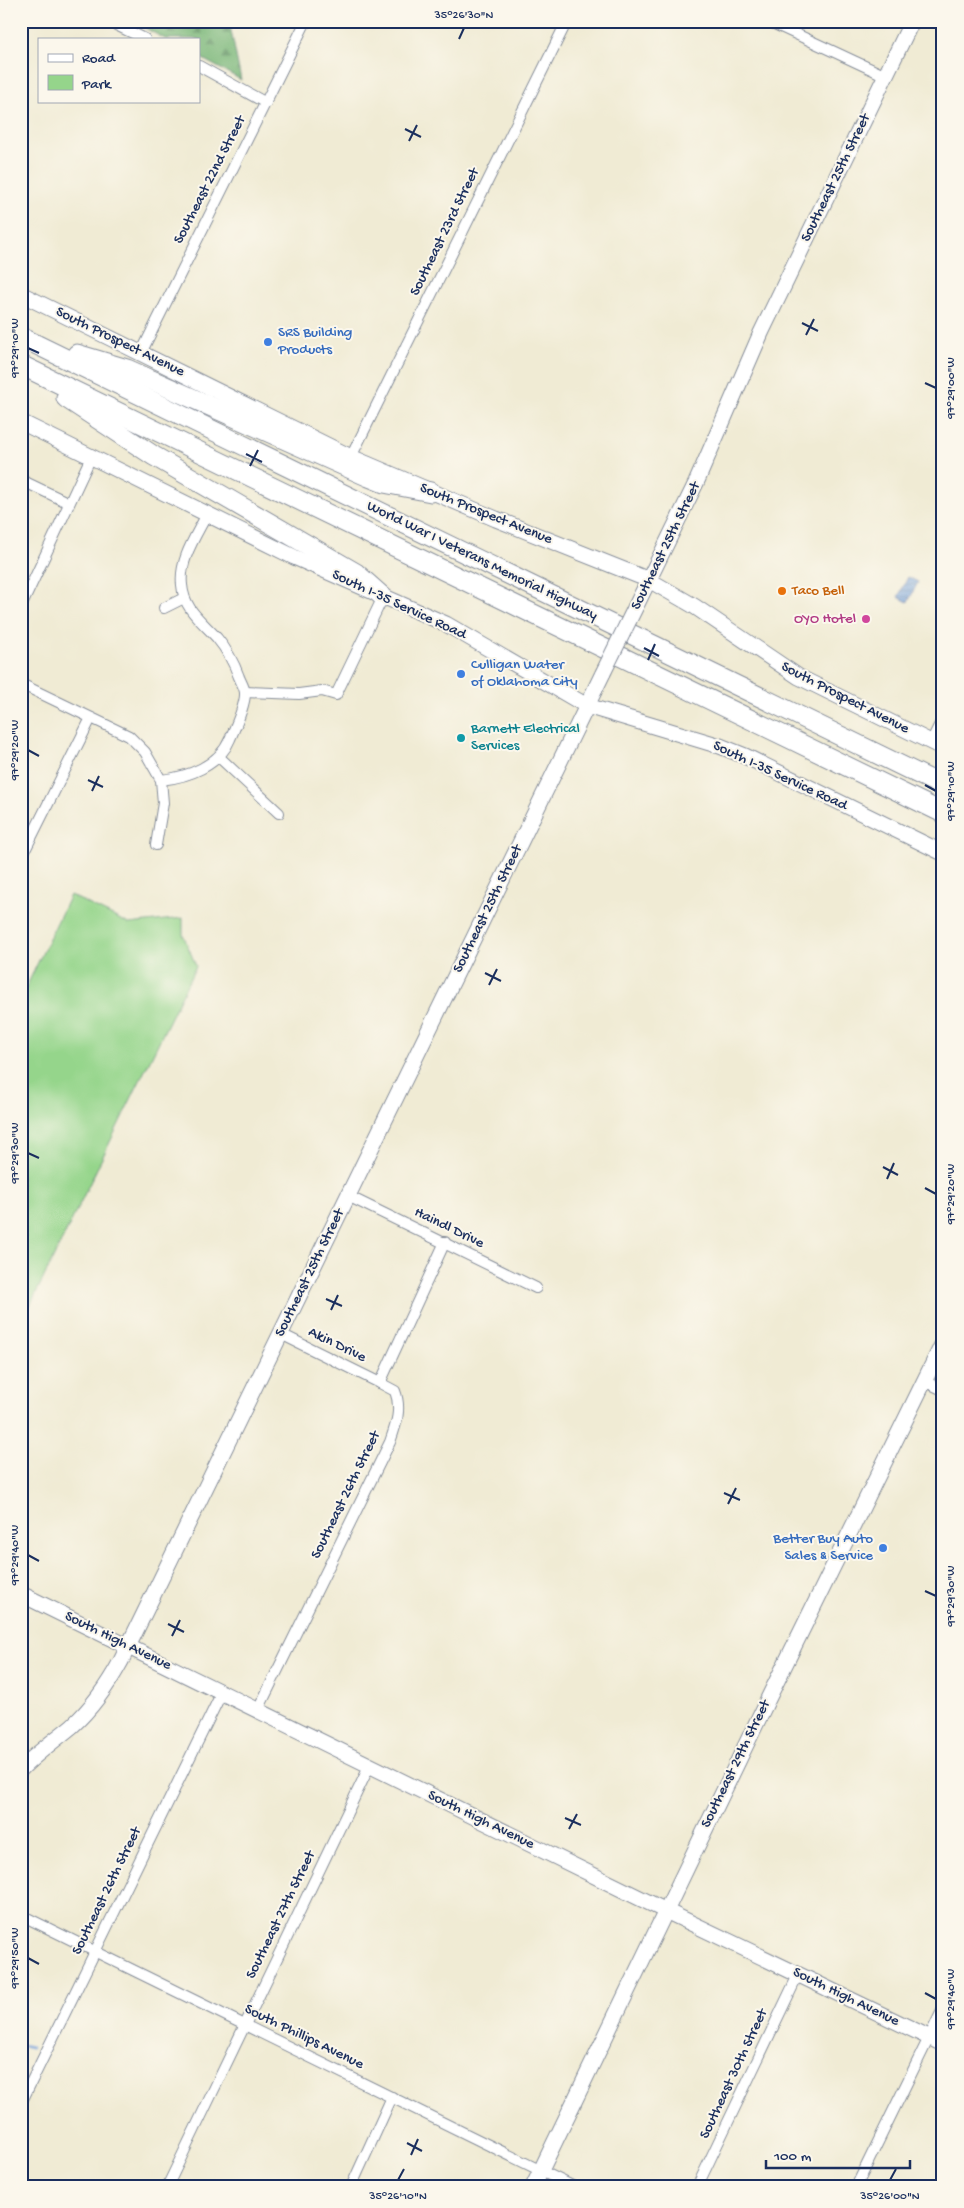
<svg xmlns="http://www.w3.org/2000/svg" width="964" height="2208" font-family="'Gochi Hand',sans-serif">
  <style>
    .green { fill: #95d58b; stroke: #588274 }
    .forest { fill: url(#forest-firs); stroke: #4a726a }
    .water { fill: url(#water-rules); stroke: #45669b }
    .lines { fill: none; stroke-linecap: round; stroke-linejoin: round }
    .stream { stroke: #6f9dd8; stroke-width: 3 }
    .street-casing { stroke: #868d99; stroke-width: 12 }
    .secondary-casing { stroke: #868d99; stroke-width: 17 }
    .highway-casing { stroke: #868d99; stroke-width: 21 }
    .street { stroke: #fff; stroke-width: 10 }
    .secondary { stroke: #fff; stroke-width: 15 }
    .highway { stroke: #fff; stroke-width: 19 }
    .secondary-bridge-casing { stroke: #868d99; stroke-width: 17; stroke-linecap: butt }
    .secondary-bridge { stroke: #fff; stroke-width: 15 }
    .ticks { fill: none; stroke: #1b2f5e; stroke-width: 2 }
    .shop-dot { fill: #3f7fe0; stroke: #fbf7ec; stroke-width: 2 }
    .food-dot { fill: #e8710a; stroke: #fbf7ec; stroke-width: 2 }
    .hotel-dot { fill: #d1479c; stroke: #fbf7ec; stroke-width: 2 }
    .culture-dot { fill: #0f9aa8; stroke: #fbf7ec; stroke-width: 2 }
    .labels { text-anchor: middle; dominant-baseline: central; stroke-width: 4; stroke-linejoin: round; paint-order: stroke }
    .street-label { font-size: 15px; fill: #1b2f5e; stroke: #fbf7ec }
    .shop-label { font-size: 15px; fill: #366cbe; stroke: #fbf7ec; text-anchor: start }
    .food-label { font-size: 15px; fill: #c56008; stroke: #fbf7ec; text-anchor: start }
    .hotel-label { font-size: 15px; fill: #b23c85; stroke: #fbf7ec; text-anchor: end }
    .culture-label { font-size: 15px; fill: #0d838f; stroke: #fbf7ec; text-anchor: start }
    .neatline { fill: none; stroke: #1b2f5e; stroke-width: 2 }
    .ticks-label { font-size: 12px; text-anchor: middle; fill: #1b2f5e }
  </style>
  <defs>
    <pattern id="forest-firs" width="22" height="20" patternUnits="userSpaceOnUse" patternTransform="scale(1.25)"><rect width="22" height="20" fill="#78b677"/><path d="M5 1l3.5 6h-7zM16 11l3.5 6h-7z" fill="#629465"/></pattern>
    <pattern id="water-rules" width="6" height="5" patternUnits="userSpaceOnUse" patternTransform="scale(1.25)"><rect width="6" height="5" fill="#6f9dd8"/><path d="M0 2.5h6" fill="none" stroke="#5a80b2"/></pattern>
  </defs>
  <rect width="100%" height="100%" fill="#fbf7ec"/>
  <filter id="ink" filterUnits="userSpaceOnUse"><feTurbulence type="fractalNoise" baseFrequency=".02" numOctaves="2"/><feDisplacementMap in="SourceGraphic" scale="10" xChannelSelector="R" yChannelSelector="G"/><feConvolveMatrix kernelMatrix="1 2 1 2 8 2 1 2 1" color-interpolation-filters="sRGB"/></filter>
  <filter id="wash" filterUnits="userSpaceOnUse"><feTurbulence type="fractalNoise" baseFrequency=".0096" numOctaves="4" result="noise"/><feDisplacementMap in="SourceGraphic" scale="20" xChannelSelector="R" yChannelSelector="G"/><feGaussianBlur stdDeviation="1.12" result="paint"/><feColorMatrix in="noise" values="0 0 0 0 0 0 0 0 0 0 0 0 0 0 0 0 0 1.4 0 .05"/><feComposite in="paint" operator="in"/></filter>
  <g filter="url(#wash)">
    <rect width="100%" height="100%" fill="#f0ebd4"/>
    <!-- green -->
    <polygon class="green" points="70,895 129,924 183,918 183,934 196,966 21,1324 21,998"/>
    <!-- forest -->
    <polygon class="forest" points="132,21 229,21 241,80 199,57 199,39 165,39"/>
    <!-- water -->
    <polygon class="water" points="908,577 918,582 908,602 898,597"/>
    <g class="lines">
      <!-- stream -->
      <polyline class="stream" points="21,2045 31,2047"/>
    </g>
  </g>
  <g filter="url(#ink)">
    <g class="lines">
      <defs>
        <g id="street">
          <polyline points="108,21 145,39"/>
          <polyline points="768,21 886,76"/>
          <polyline points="199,66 266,103"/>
          <polyline points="141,353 306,21"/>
          <polyline points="351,457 567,21"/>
          <polyline points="21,480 69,503"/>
          <polyline points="21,607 91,457"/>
          <polyline points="164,608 184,598"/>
          <polyline points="21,684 129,736 145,752 161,780 163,803 156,845"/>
          <polyline points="245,692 299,694 322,691 336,695 383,597"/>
          <polyline points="931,742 943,718"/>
          <polyline points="219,757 279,813"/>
          <path d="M161,780c27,-3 58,-14 69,-41 5,-11 16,-36 15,-47 -1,-5 -4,-10 -6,-15 -5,-14 -12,-27 -22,-39 -15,-17 -33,-28 -35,-53 -3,-25 14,-49 25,-71"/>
          <polyline points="21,858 91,718"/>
          <polyline points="348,1196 536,1288"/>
          <polyline points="281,1334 380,1383"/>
          <polyline points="924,1381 943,1390"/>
          <path d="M258,1710l132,-268c6,-17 12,-33 5,-51l-15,-8 65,-141"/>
          <polyline points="21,1915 574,2187"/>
          <polyline points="21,2103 222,1692"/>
          <polyline points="167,2187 370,1765"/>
          <polyline points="351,2187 392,2097"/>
          <polyline points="697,2187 799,1973"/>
          <polyline points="856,2187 943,2009"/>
        </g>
        <g id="secondary">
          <polyline points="21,294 351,457 496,519 649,580 694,606 799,677 943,748"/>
          <polyline points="21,422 294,557 446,624 587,706 720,746 745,756 943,853"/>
          <polyline points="636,606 696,483 761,333 912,21"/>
          <polyline points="21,1594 666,1911 943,2044"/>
          <path d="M21,1769c16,-16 34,-29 51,-43 21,-19 36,-41 49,-65l482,-988"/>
          <polyline points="533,2187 768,1699 943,1343"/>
        </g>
        <g id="highway">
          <polyline points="21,337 943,786"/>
          <polyline points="77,354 127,369 369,477 384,483 431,492"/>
          <polyline points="21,365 943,813"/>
          <polyline points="66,398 154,456 356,573 383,597"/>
        </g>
      </defs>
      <!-- street casing -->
      <use href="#street" class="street-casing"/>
      <!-- secondary casing -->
      <use href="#secondary" class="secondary-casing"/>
      <!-- highway casing -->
      <use href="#highway" class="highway-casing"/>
      <!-- street -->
      <use href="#street" class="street"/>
      <!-- secondary -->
      <use href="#secondary" class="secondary"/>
      <!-- highway -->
      <use href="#highway" class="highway"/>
      <defs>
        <polyline id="secondary-bridge" points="603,673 636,606"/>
      </defs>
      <!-- secondary-bridge casing -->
      <use href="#secondary-bridge" class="secondary-bridge-casing"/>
      <!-- secondary-bridge -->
      <use href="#secondary-bridge" class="secondary-bridge"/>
    </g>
  </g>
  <!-- ticks -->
  <path class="ticks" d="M459,39l5,-11M405,129l16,8M409,141l8,-16M802,323l16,8M806,335l8,-16M28,348l11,5M925,383l11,5M246,454l16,8M250,466l8,-16M644,648l15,8M648,660l7,-16M28,750l11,6M88,780l15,7M925,785l11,6M92,791l7,-15M485,973l16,8M489,985l8,-16M28,1153l11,5M883,1167l15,8M887,1179l7,-16M925,1188l11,6M326,1299l16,7M331,1310l7,-15M724,1493l16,7M728,1504l8,-16M28,1555l11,6M925,1591l11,5M168,1624l16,8M172,1636l8,-16M565,1818l16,7M569,1829l8,-15M28,1958l11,6M925,1993l11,6M407,2143l15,8M411,2155l7,-16M398,2180l6,-11M890,2180l6,-11"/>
  <!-- markers -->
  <g class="shop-dot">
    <circle cx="268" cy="342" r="5"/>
    <circle cx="461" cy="674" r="5"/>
    <circle cx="883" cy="1548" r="5"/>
  </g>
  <circle class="food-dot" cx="782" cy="591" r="5"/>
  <circle class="hotel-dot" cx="866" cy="619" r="5"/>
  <circle class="culture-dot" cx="461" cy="738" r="5"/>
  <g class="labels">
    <!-- street labels -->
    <g class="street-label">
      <text transform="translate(836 178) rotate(-64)">Southeast 25th Street</text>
      <text transform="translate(210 180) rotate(-63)">Southeast 22nd Street</text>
      <text transform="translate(445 232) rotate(-64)">Southeast 23rd Street</text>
      <text transform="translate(120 342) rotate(26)">South Prospect Avenue</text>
      <text transform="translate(486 514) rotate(22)">South Prospect Avenue</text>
      <text transform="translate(666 546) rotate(-64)">Southeast 25th Street</text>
      <text transform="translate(482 561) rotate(26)">World War I Veterans Memorial Highway</text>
      <text transform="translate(399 605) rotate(25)">South I-35 Service Road</text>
      <text transform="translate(845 698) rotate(27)">South Prospect Avenue</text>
      <text transform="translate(780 776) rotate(25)">South I-35 Service Road</text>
      <text transform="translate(488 909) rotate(-64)">Southeast 25th Street</text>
      <text transform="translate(449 1228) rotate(26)">Haindl Drive</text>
      <text transform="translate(310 1273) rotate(-64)">Southeast 25th Street</text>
      <text transform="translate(337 1345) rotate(26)">Akin Drive</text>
      <text transform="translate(346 1495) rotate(-64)">Southeast 26th Street</text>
      <text transform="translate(118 1641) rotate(26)">South High Avenue</text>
      <text transform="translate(736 1764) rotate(-64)">Southeast 29th Street</text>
      <text transform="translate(481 1820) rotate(26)">South High Avenue</text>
      <text transform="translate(107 1891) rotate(-64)">Southeast 26th Street</text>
      <text transform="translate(281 1915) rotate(-64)">Southeast 27th Street</text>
      <text transform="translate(846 1997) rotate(26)">South High Avenue</text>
      <text transform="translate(304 2037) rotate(26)">South Phillips Avenue</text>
      <text transform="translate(734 2074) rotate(-65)">Southeast 30th Street</text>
    </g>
    <!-- shop labels -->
    <g class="shop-label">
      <text x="278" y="333">SRS Building<tspan x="278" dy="17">Products</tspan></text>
      <text x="471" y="665">Culligan Water<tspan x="471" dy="17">of Oklahoma City</tspan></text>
      <text x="873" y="1539" text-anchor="end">Better Buy Auto<tspan x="873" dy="17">Sales &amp; Service</tspan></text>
    </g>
    <!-- food labels -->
    <g class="food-label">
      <text x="792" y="591">Taco Bell</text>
    </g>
    <!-- hotel labels -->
    <g class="hotel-label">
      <text x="856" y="619">OYO Hotel</text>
    </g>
    <!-- culture labels -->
    <g class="culture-label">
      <text x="471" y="729">Barnett Electrical<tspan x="471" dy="17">Services</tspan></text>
    </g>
  </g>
  <!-- margin -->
  <rect width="964" height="2208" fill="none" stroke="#fbf7ec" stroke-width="55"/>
  <!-- legend -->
  <rect x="38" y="38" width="162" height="65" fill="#fbf7ec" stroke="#a1a7b3"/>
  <rect x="48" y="54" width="25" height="8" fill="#ffffff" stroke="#a1a7b3"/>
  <text x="82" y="62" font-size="15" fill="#1b2f5e">Road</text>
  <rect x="48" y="75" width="25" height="15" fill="#95d58b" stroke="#a1a7b3"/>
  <text x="82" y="88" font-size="15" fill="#1b2f5e">Park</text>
  <!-- scale -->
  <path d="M766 2160v8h144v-8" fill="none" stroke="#1b2f5e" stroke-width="2.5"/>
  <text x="774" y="2160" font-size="15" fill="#1b2f5e" stroke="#fbf7ec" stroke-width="4" paint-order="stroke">100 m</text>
  <rect x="28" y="28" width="908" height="2152" class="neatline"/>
  <g class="ticks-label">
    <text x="464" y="18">35°26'30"N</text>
    <text transform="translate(14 348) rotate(-90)" y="4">97°29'10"W</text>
    <text transform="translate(950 388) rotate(-90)" y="4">97°29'00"W</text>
    <text transform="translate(14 750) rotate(-90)" y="4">97°29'20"W</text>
    <text transform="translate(950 791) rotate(-90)" y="4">97°29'10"W</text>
    <text transform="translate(14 1153) rotate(-90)" y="4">97°29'30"W</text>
    <text transform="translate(950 1194) rotate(-90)" y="4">97°29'20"W</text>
    <text transform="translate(14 1555) rotate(-90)" y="4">97°29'40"W</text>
    <text transform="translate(950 1596) rotate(-90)" y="4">97°29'30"W</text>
    <text transform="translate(14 1958) rotate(-90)" y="4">97°29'50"W</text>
    <text transform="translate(950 1999) rotate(-90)" y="4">97°29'40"W</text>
    <text x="398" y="2199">35°26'10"N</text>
    <text x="890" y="2199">35°26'00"N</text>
  </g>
</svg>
